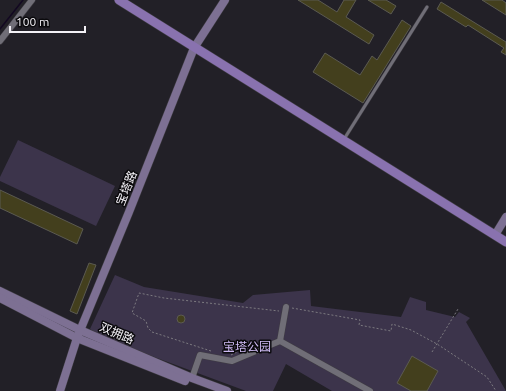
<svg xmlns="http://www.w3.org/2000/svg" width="506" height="391" font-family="Ubuntu,'Noto Sans SC',sans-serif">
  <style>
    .green { fill: #3c344b }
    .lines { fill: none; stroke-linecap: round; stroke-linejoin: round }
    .stream { stroke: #130822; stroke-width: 1.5 }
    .building { fill: #433f1d; stroke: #5b5a51 }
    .lane-casing { stroke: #3f3c43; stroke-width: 4 }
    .street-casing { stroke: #3f3c43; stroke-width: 7 }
    .secondary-casing { stroke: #3f3c43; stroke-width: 9 }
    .primary-casing { stroke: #3f3c43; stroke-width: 10 }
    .path { stroke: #7c7a80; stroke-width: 1; stroke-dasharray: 2 2; stroke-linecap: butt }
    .lane { stroke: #706e77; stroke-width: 3 }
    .street { stroke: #706e77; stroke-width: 6 }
    .secondary { stroke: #7d7093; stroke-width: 8 }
    .primary { stroke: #8972af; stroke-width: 9 }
    .labels { text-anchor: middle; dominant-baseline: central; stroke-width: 3; stroke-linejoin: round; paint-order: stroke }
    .street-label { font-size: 12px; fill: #f3f1f6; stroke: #0b0a0d }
    .park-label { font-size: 12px; fill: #cfbbf4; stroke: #0b0a0d }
  </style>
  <rect width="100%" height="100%" fill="#222027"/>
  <!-- green -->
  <g class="green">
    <polygon points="18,140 115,186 96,226 0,181 0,177"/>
    <polygon points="115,275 144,287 243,303 253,295 310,290 311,306 401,317 410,297 426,302 426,310 455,317 459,312 470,318 466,322 506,391 332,391 286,364 273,391 246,391 111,341 96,334 90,329"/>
  </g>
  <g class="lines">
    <!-- stream -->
    <polyline class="stream" points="0,29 23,0"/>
  </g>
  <!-- building -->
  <g class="building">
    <polygon points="298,0 318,0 337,12 344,0 356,0 346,17 374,35 369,44"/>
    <polygon points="368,0 386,0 396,6 391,14"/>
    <polygon points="482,0 502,0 506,3 506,15"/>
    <polygon points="441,2 506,42 506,55 501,52 504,48 468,25 466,27 437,9"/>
    <polygon points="402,20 411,26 363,103 313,72 325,53 360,75 372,56 377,60"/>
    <polygon points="0,190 83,229 77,244 0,208"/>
    <polygon points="89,263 96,265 77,314 70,311"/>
    <circle cx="181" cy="319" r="4"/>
    <polygon points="412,356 438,371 427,391 411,391 397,383"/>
  </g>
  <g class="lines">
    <defs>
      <polyline id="lane" points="346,136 427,7"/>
      <g id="street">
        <polyline points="0,41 32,0"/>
        <polyline points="280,341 370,391"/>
        <polyline points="280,341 286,307"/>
        <polyline points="192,378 200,355 232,361 280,341"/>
      </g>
      <g id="secondary">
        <polyline points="495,235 506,217"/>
        <polyline points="0,291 80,330 192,378 227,391"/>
        <polyline points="0,298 77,338 185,381"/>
        <polyline points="60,391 77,338 129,212 194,48 225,0"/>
      </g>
      <polyline id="primary" points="119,0 506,242"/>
    </defs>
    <!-- lane casing -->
    <use href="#lane" class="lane-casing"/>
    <!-- street casing -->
    <use href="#street" class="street-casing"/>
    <!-- secondary casing -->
    <use href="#secondary" class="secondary-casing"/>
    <!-- primary casing -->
    <use href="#primary" class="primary-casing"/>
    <!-- path -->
    <g class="path">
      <polyline points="292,308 360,320 359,325 391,331 392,324 411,330 437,344 487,377 496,391"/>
      <polyline points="211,351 152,332 148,328 146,321 132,313 139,293 164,298 279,311"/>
      <polyline points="432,352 458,309"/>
      <polyline points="231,355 237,352"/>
    </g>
    <!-- lane -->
    <use href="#lane" class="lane"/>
    <!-- street -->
    <use href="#street" class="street"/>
    <!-- secondary -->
    <use href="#secondary" class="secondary"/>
    <!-- primary -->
    <use href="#primary" class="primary"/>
  </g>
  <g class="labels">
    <!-- street labels -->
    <g class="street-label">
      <text transform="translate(126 188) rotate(-68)">宝塔路</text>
      <text transform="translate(117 333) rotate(23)">双拥路</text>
    </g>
    <!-- park labels -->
    <g class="park-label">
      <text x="247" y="346">宝塔公园</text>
    </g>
  </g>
  <!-- scale -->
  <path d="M10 26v6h75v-6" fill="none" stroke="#f3f1f6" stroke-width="2"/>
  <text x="16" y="26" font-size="12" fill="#f3f1f6" stroke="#0b0a0d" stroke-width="3" paint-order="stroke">100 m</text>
</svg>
